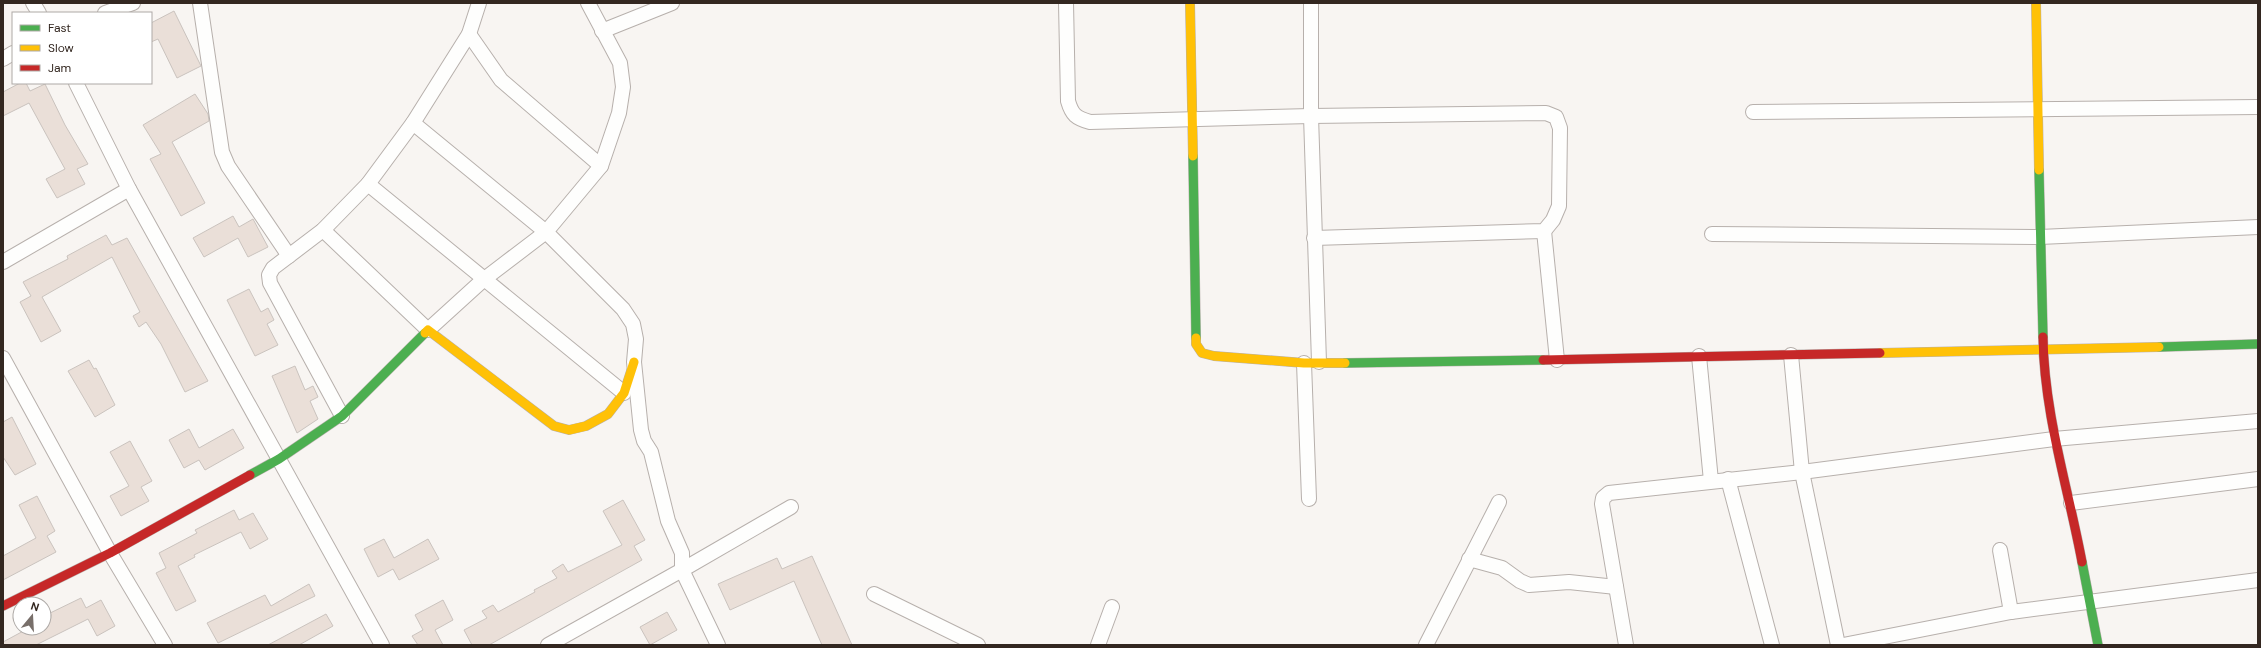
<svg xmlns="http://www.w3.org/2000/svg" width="2261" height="648" font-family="'DM Sans',sans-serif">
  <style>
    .building { fill: #eadfd8; stroke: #cac3be }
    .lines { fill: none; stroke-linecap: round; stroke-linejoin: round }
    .street-casing { stroke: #b7b0ac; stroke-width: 16 }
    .fast-casing { stroke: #b7b0ac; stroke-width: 10 }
    .slow-casing { stroke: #b7b0ac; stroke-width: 10 }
    .jam-casing { stroke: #b7b0ac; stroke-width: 10 }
    .street { stroke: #fefefd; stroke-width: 14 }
    .fast { stroke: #4caf50; stroke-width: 9 }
    .slow { stroke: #ffc107; stroke-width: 9 }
    .jam { stroke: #c62828; stroke-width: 9 }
  </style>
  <rect width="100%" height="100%" fill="#f8f5f2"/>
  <!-- building -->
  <g class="building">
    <polygon points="174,11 201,66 177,78 158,39 151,42 151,23"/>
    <polygon points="20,83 26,83 30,91 45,84 65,125 88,164 77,169 85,184 57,198 46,179 65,169 29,103 3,116 3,92"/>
    <polygon points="195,94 208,114 209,121 172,142 205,203 181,216 150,159 161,154 143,125"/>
    <polygon points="233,216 239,227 253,219 268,247 248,257 238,238 204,257 193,238"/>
    <polygon points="106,235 112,245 127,238 208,381 185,392 161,344 146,322 139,327 133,316 140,312 112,257 42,297 61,331 41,342 20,302 31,296 23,282 68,259 67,256"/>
    <polygon points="249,289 261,312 268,308 274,320 267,324 278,345 255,356 227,300"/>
    <polygon points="89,360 94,369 96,368 115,405 95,417 68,371"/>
    <polygon points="295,366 305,390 313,386 318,397 310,401 318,419 297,433 272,376"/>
    <polygon points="12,417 36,464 15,475 3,457 3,422"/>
    <polygon points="189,429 199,448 233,429 244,448 205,470 199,460 184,468 169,440"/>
    <polygon points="130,441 152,481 141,487 149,501 121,516 110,496 129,486 110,452"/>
    <polygon points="37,496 55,531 47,536 56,552 3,580 3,556 36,538 19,505"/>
    <polygon points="623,500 645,540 634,546 642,560 489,645 472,645 464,630 487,618 482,611 493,605 498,612 535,592 534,590 557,578 552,571 563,564 568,572 622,545 603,511"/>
    <polygon points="234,510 239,520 253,513 268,539 250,549 241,532 194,555 195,557 178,566 196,601 176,611 156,573 166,568 159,553 197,533 195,530"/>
    <polygon points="384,539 394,558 428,539 439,559 399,580 393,569 378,577 364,549"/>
    <polygon points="812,556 852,645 822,645 794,581 730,610 718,584 777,558 782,569"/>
    <polygon points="309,584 315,596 218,643 207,623 265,595 271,606"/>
    <polygon points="81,598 86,608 101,600 115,626 97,636 88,619 36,645 3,645 3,642 29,628 44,628 44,616"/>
    <polygon points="443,600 453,620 435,630 443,645 418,645 412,636 423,630 415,615"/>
    <polygon points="667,612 677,630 650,645 640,627"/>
    <polygon points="326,614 333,626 299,645 268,645"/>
  </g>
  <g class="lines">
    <defs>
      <g id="street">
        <polyline points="33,3 39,13"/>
        <polyline points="200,3 222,152 228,166 289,256"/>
        <polyline points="588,3 620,63 623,87 619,113 601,166 546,232 623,309 633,324 636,339 634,362 641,430 644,441 651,452 668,521 682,553 682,570"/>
        <path d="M1066,3l2,98c4,14 8,17 22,21l221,-6 235,-3 10,4 4,11 -1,78 -6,14 -9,11 -230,7"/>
        <polyline points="1311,3 1311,116 1319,362"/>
        <polyline points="105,13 133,3"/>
        <polyline points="602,31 672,3"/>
        <polyline points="469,34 501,80 601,166"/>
        <polyline points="3,59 13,53"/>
        <polyline points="76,83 129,189 382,645"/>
        <polyline points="1753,112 2258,107"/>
        <polyline points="368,184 624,393"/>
        <polyline points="323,230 428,330 483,280 546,232 413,123"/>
        <polyline points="1544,231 1557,360"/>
        <polyline points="1712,234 2040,237 2258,227"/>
        <polyline points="3,262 129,189"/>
        <polyline points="1791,355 1802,472 1838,645"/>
        <polyline points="1699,356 1711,481"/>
        <polyline points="3,358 110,553 165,645"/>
        <polyline points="1304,363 1309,499"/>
        <polyline points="342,416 270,283 269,275 273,268 323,230 368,184 413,123 469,34 479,3"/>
        <polyline points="1728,479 1772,645"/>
        <polyline points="2071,503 2258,479"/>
        <polyline points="2000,550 2011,612"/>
        <polyline points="1469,559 1502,568 1520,581 1529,585 1569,582 1616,587"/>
        <polyline points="682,570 791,507"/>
        <polyline points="874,594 978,645"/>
        <polyline points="548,645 682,570 718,645"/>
        <polyline points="1098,645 1112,607"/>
        <polyline points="1426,645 1499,502"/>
        <polyline points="1626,645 1602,504 1603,498 1609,493 1802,472 2054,439 2258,421"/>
        <polyline points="1843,645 2011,612 2258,580"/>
      </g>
      <g id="fast">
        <polyline points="1193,156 1196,338"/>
        <polyline points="2039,170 2043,337"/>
        <polyline points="2159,347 2258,344"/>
        <polyline points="1345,363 1543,360"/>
        <polyline points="250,475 279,459 342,416 425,333"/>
        <polyline points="2082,562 2098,645"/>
      </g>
      <g id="slow">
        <polyline points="1190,3 1193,156"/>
        <polyline points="2036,3 2039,170"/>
        <polyline points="425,333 428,330 554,426 569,430 586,426 608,414 624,393 634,362"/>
        <polyline points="1196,338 1196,344 1202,353 1214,356 1304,363 1345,363"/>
        <polyline points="1880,353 2159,347"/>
      </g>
      <g id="jam">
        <path d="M2043,337c1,77 25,150 39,225"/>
        <polyline points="1543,360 1880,353"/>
        <polyline points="3,606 110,553 250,475"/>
      </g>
    </defs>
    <!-- street casing -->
    <use href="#street" class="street-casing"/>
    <!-- fast casing -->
    <use href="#fast" class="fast-casing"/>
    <!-- slow casing -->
    <use href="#slow" class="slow-casing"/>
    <!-- jam casing -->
    <use href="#jam" class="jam-casing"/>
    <!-- street -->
    <use href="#street" class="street"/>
    <!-- fast -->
    <use href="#fast" class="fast"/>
    <!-- slow -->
    <use href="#slow" class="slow"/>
    <!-- jam -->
    <use href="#jam" class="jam"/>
  </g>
  <!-- border -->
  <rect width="2261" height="648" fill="none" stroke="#332720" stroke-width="8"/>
  <!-- legend -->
  <rect x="12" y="12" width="140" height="72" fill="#ffffff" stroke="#ada9a6"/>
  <rect x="20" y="25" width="20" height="6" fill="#4caf50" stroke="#ada9a6"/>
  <text x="48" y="32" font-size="12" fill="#332720">Fast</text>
  <rect x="20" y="45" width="20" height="6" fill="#ffc107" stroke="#ada9a6"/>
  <text x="48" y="52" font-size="12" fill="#332720">Slow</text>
  <rect x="20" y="65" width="20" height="6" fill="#c62828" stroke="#ada9a6"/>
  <text x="48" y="72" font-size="12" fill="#332720">Jam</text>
  <!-- north arrow -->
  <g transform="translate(32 616) rotate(18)"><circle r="19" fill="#ffffff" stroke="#ada9a6"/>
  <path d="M0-3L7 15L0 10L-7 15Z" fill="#786f6a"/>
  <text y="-6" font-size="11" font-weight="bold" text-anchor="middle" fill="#332720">N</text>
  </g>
</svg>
